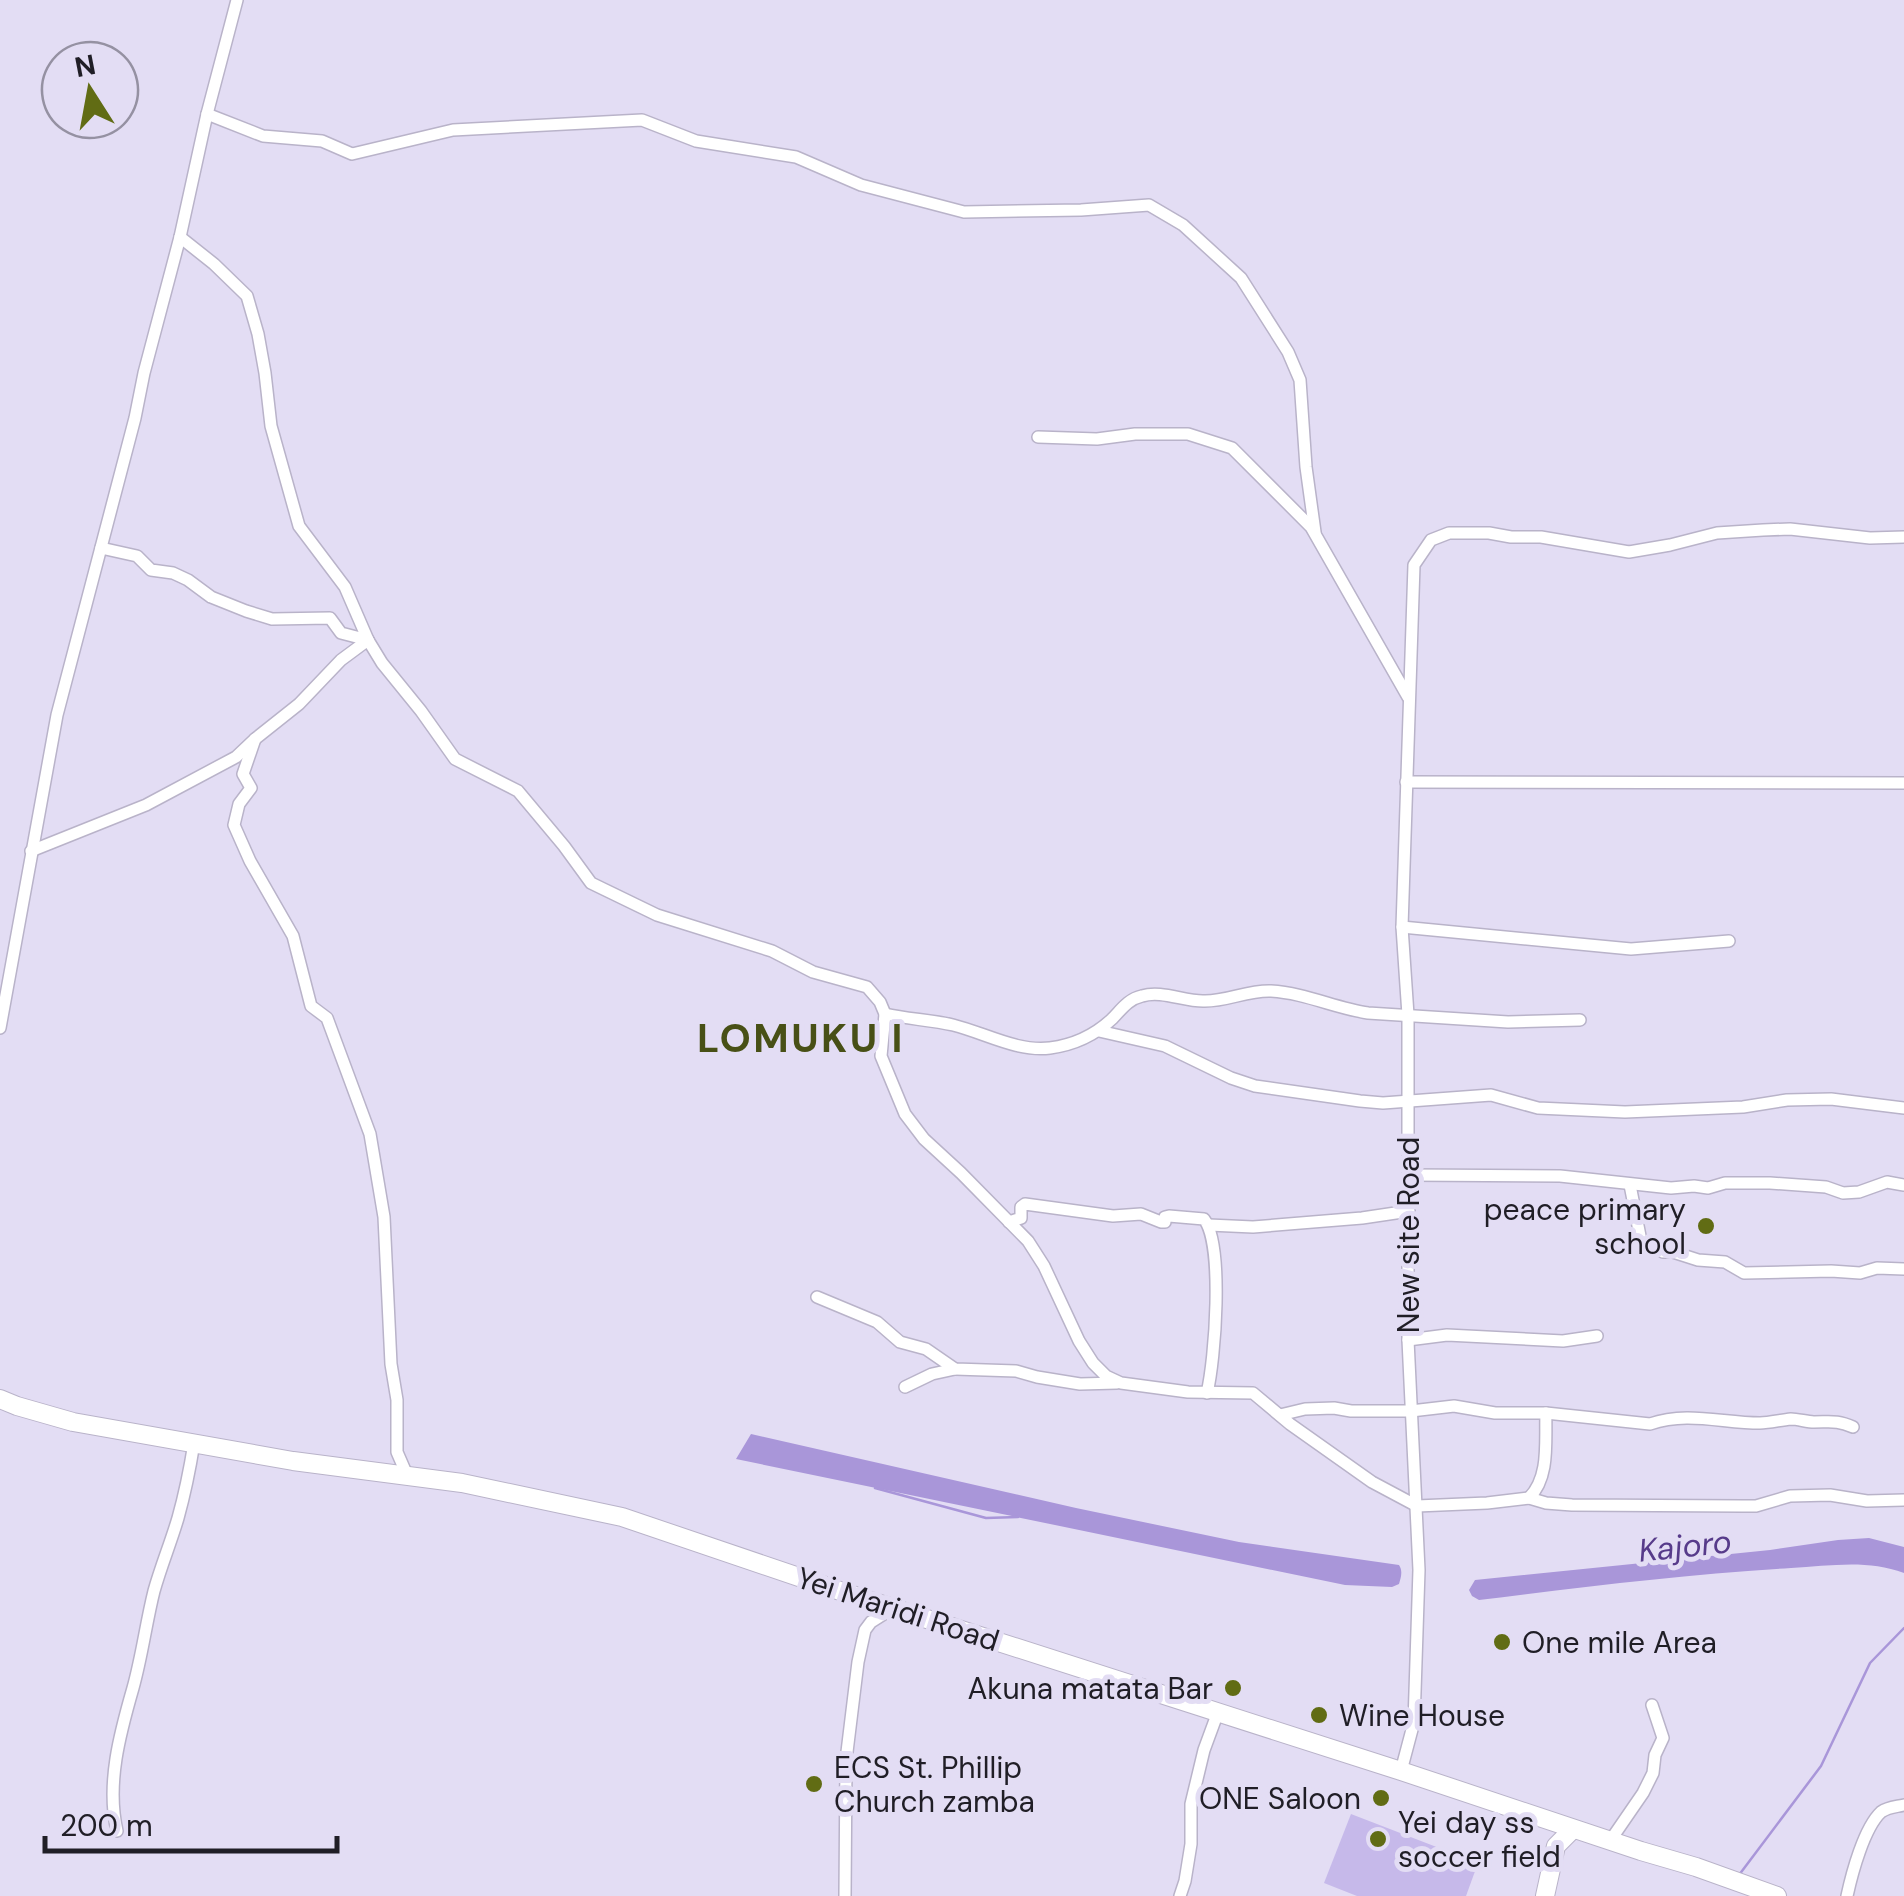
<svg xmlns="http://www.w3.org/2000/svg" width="1904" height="1896" font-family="'DM Sans',sans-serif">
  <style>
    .green { fill: #c6b9ea }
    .water { fill: #a996d9 }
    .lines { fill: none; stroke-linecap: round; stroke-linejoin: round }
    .stream { stroke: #a996d9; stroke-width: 2.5 }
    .street-casing { stroke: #b9b3c9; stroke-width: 14 }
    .secondary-casing { stroke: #b9b3c9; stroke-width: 20 }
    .primary-casing { stroke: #b9b3c9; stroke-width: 20 }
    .street { stroke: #fff; stroke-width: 11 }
    .secondary { stroke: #fff; stroke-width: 18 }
    .primary { stroke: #fff; stroke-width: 18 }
    .poi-dot { fill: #616c14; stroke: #e3ddf4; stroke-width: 4 }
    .labels { text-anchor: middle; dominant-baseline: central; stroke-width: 10; stroke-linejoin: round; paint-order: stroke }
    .poi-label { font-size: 30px; fill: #201e26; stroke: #e3ddf4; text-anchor: start }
    .street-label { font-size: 30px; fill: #201e26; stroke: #e3ddf4 }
    .water-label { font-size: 32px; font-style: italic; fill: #573b8a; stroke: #e3ddf4 }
    .district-label { font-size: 40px; font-weight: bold; letter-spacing: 2.5px; fill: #485016; stroke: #e3ddf4 }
  </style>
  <rect width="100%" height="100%" fill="#e3ddf4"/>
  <!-- green -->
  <polygon class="green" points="1351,1814 1478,1863 1466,1896 1357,1896 1324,1883"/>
  <!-- water -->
  <g class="water">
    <path d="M751,1434l325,74 163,34 160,23c4,6 2,12 0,19l-7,3 -47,-2 -609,-126z"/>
    <path d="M1869,1538l35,9v26c-37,-14 -75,-7 -113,-5 -104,6 -208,19 -312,32l-7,-4 -3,-6 6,-10 295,-30 68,-10z"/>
  </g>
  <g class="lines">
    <!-- stream -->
    <g class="stream">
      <polyline points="875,1488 986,1518 1018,1517"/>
      <polyline points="1739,1875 1821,1766 1870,1663 1904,1628"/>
    </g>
    <defs>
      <g id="street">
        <polyline points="207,114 263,136 322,141 352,154 453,130 642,120 696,141 796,157 861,185 964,212 1081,210 1149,205 1183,225 1241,278 1288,352 1300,380 1306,467 1315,532"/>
        <polyline points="180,237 214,264 247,296 258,334 265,373 271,426 299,526 345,587 368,640 382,663 421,711 455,759 518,791 564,846 591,883 657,915 772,951 813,972 867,987 880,1002 885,1014 881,1056 905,1114 924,1139 961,1173 1028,1241 1044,1266 1079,1341 1093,1363 1106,1376 1121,1383 1188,1392 1253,1393 1290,1424 1372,1482 1417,1506 1487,1503 1529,1498 1546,1503 1572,1505 1742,1506 1756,1506 1790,1496 1830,1495 1867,1501 1904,1500"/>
        <polyline points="1038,437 1097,439 1135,434 1188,434 1232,448 1311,527 1408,697"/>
        <polyline points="101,548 137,556 151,570 173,573 188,580 211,597 246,611 272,619 330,618 341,633 368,640"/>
        <polyline points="255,739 243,774 251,788 239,804 234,825 250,861 293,936 311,1006 327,1018 370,1134 384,1217 391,1364 397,1400 397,1452 407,1475"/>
        <polyline points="1406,782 1904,783"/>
        <polyline points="31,851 146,805 236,757 255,739 299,704 341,660 368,640"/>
        <polyline points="1402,927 1631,949 1729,941"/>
        <path d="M885,1014c23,5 46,6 68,11 32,8 64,27 97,23 23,-3 45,-13 62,-29 9,-9 16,-20 30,-23 19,-6 41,5 61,5 23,1 44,-11 68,-10 34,2 64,17 97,22l140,9 72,-2"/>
        <polyline points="0,1028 57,715 135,418 144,373 180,237 207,114 237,0"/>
        <polyline points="1099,1031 1165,1046 1231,1078 1255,1086 1360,1101 1383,1103 1491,1095 1538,1108 1625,1112 1743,1107 1787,1100 1831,1099 1904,1108"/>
        <polyline points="1409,1175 1560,1176 1671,1188 1694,1186 1708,1188 1725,1183 1770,1183 1826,1187 1843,1193 1859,1192 1887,1182 1904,1185"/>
        <polyline points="1630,1185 1641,1241 1663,1252 1673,1252 1698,1260 1725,1262 1744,1273 1831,1271 1860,1273 1877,1268 1904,1269"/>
        <path d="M1009,1222l12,-4v-11l4,-3 88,12 28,-2 20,8h4v-5l4,-1 35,3c20,26 11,141 3,174"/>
        <polyline points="1209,1225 1253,1227 1362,1218 1409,1211"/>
        <polyline points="817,1297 877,1322 900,1342 926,1349 955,1369 1016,1371 1037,1377 1080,1384 1117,1383"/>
        <polyline points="1408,1340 1447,1335 1563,1341 1597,1336"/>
        <polyline points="905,1387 932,1374 955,1369"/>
        <path d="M1280,1415l25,-6 29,-1 17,3h60l43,-5 41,7h51l104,11c37,-13 72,-1 110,-1 10,0 20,-3 31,-4 7,0 16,3 23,3 17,0 23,-2 39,5"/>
        <path d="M1529,1498c21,-21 16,-56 17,-85"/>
        <polyline points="1401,1771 1414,1722 1419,1570 1408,1340 1408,1015 1402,927 1414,565 1431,540 1449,533 1489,533 1511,537 1541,537 1629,552 1670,545 1717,533 1763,530 1790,529 1870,538 1904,537"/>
        <path d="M117,1831c-11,-47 3,-98 16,-143 9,-32 13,-65 21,-97 7,-25 17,-49 24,-73 7,-25 12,-50 16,-75"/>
        <polyline points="1610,1841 1643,1793 1653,1773 1655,1755 1663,1738 1652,1705"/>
        <polyline points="845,1896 846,1760 858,1662 865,1630 871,1622 893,1608"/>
        <polyline points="1180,1896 1185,1881 1191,1844 1191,1804 1204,1750 1218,1712"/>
        <path d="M1847,1896c5,-23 17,-68 34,-84 7,-5 14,-5 23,-7"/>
      </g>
      <polyline id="secondary" points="1545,1896 1556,1846 1573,1829"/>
      <polyline id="primary" points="0,1399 17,1406 73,1422 293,1461 462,1483 622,1517 849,1594 1401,1771 1641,1851 1696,1867 1777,1896"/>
    </defs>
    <!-- street casing -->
    <use href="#street" class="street-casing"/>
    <!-- secondary casing -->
    <use href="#secondary" class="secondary-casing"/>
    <!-- primary casing -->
    <use href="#primary" class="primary-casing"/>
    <!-- street -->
    <use href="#street" class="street"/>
    <!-- secondary -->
    <use href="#secondary" class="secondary"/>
    <!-- primary -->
    <use href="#primary" class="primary"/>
  </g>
  <!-- markers -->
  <g class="poi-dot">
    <circle cx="1706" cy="1226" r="10"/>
    <circle cx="1502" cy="1642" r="10"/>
    <circle cx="1233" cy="1688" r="10"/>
    <circle cx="1319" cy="1715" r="10"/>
    <circle cx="814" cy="1784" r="10"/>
    <circle cx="1381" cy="1798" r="10"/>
    <circle cx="1378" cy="1839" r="10"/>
  </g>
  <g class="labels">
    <!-- poi labels -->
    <g class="poi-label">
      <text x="1686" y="1209" text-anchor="end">peace primary<tspan x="1686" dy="34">school</tspan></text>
      <text x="1522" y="1642">One mile Area</text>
      <text x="1213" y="1688" text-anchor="end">Akuna matata Bar</text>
      <text x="1339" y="1715">Wine House</text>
      <text x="834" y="1767">ECS St. Phillip<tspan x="834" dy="34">Church zamba</tspan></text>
      <text x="1361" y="1798" text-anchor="end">ONE Saloon</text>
      <text x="1398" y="1822">Yei day ss<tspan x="1398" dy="34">soccer field</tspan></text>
    </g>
    <!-- street labels -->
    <g class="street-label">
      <text transform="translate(1408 1235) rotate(-90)">New site Road</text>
      <text transform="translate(898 1609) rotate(18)">Yei Maridi Road</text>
    </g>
    <!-- water labels -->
    <g class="water-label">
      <text transform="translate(1685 1546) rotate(-6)">Kajoro</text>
    </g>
    <!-- district labels -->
    <g class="district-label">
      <text x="801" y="1038">LOMUKU I</text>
    </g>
  </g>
  <!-- north arrow -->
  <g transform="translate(90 90) rotate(349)"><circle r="48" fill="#e3ddf4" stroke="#9591a2" stroke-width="2.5"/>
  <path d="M0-8L18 38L0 25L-18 38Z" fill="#616c14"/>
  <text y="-15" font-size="28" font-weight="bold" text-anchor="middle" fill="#201e26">N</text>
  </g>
  <!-- scale -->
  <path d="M45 1836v15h292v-15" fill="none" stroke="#201e26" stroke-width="5"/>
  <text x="60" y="1836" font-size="30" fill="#201e26" stroke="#e3ddf4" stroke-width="8" paint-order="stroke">200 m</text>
</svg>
